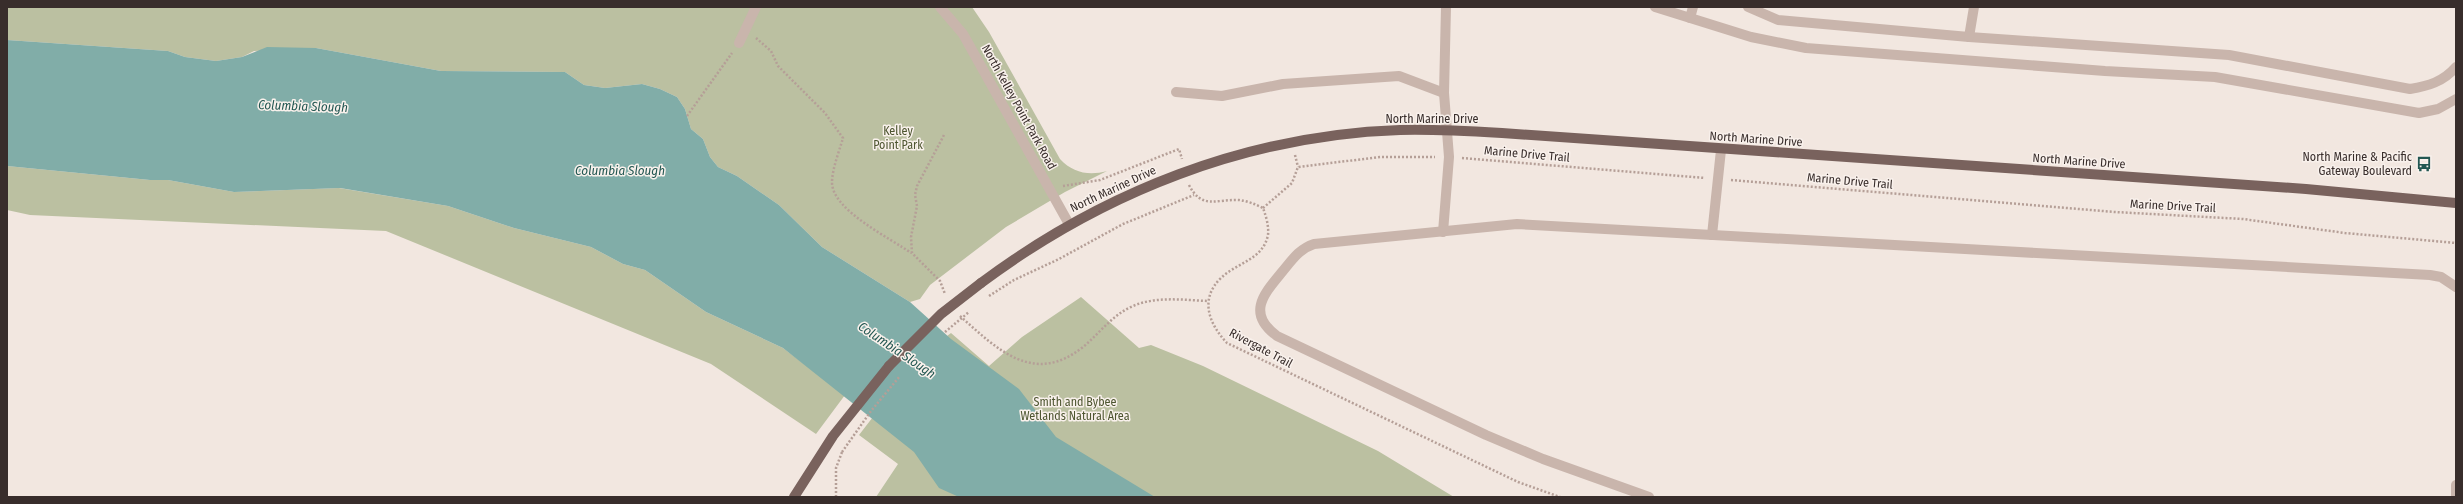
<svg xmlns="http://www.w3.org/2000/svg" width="2463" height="504" font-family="'Fira Sans Condensed',sans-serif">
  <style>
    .green { fill: #bbc0a1 }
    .water { fill: #81ada8 }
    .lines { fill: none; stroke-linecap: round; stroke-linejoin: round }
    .path { stroke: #b59f97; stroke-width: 2.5; stroke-dasharray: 2 2; stroke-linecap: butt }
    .minor { stroke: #c9b5ac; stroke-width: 10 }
    .major { stroke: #79625d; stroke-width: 10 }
    .path-bridge { stroke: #b59f97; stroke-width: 2.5; stroke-dasharray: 2 2; stroke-linecap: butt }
    .major-bridge { stroke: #79625d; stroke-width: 10 }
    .labels { text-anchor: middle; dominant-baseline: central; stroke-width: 3; stroke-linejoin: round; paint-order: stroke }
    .street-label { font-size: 12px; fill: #382d2b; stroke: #f9f1ec }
    .park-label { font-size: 12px; fill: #4d5530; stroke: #f9f1ec }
    .poi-label { font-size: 12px; fill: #382d2b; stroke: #f9f1ec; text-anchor: end }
    .water-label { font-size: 13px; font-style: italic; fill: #235752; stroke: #f9f1ec }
  </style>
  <rect width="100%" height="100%" fill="#f2e7e0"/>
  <!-- green -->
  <g class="green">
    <path d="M7,7h965l17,25 71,127c13,14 29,17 47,12l-42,21 -59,35 -76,58 -10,14 -10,3 -88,-55 -43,-42 -42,-29 -19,-9 -8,-10 -7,-18 -12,-10 -6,-20 -8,-12 -17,-8 -18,-5 -37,4 -21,-3 -19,-13 -124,-1 -125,-23 -62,3 -12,6 -26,4 -31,-4 -17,-6 -161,-11z"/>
    <polygon points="7,166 150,180 168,180 234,192 339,188 448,206 514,228 591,247 623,264 645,270 706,312 783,348 845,395 816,434 711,364 386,231 30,215 7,210"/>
    <polygon points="1081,297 1139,348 1151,345 1203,366 1378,451 1454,497 876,497 898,464 859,435 883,404 947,336 951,333 989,366 1022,337"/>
  </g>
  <!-- water -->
  <polygon class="water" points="7,40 168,51 185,57 216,61 242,57 267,47 316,48 441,71 565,72 584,85 605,88 642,84 660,89 677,97 685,109 691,129 703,139 710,157 718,167 737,176 779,205 822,247 910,302 951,339 1019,389 1056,437 1155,497 959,497 939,488 914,452 783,348 706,312 645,270 623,264 591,247 514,228 448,206 340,188 234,192 168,180 150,180 7,166"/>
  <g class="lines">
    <!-- path -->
    <g class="path">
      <path d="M756,38l15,13 7,15 47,47 18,25c-4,14 -11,31 -11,45 1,28 60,56 79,70"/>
      <polyline points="687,116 732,53"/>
      <polyline points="944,135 917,186 915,195 917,206 911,237 912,253 940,281 945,294"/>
      <polyline points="1295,155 1298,167"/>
      <polyline points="1462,158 1705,178"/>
      <polyline points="1731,180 2115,212 2243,219 2345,233 2456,243"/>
      <path d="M1189,185c13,25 27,14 50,15 8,1 16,4 24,8 3,8 6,18 5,27 -5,25 -32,28 -47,43 -22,21 -12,46 6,65l291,139 42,15"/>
      <polyline points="1063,186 1100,180 1179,149 1182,159"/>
      <polyline points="1263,208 1292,183 1298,167 1380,157 1435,157"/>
      <polyline points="989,296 1014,280 1059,259 1123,224 1194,195"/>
      <path d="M960,316c38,34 74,70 123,31 17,-14 29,-32 50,-41 23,-10 51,-6 75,-5"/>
      <polyline points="836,497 836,468 842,452"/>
    </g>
    <!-- minor -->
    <g class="minor">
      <polyline points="940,7 963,34 1069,224"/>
      <polyline points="1655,7 1751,37 1806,48 2105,71 2215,77 2419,113 2438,109 2456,99"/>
      <path d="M1748,7l30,13 191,17 260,18 181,34c18,-3 33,-7 46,-22"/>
      <polyline points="1690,18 1693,7"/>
      <polyline points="1969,37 1974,7"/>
      <polyline points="739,43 756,7"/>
      <polyline points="1176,92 1222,96 1283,84 1399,76 1444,93"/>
      <polyline points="1443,232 1449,157 1444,93 1446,7"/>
      <polyline points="1712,235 1721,150"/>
      <path d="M1649,497l-106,-38 -57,-24 -209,-99c-31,-23 -13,-42 5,-64 10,-12 17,-23 32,-28l203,-20 913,51 11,2 15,10"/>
      <polyline points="2456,497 2456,485"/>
    </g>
    <!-- major -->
    <g class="major">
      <path d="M981,283c122,-91 266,-148 419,-153 34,-1 68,1 102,3l804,56 150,14"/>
      <polyline points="794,497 833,436 889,366"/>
    </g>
    <!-- path-bridge -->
    <g class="path-bridge">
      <polyline points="945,332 969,312"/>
      <polyline points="842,452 871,411 900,376"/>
    </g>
    <!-- major-bridge -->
    <polyline class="major-bridge" points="889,366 941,314 981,283"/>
  </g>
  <!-- icons -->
  <defs>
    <symbol id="bus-bare" viewBox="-9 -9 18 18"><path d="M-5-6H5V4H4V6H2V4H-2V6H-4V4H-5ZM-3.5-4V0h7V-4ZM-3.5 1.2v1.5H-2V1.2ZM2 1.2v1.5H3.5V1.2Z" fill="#235752" stroke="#f9f1ec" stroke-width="2.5" paint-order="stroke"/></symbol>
  </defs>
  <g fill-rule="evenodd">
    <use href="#bus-bare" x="2413" y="153" width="22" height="22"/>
  </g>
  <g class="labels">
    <!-- street labels -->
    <g class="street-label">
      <text transform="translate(1019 107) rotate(61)">North Kelley Point Park Road</text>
      <text x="1432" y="119">North Marine Drive</text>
      <text transform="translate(1756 139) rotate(4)">North Marine Drive</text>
      <text transform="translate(1527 154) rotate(5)">Marine Drive Trail</text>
      <text transform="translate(2079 161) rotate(4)">North Marine Drive</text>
      <text transform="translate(1850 181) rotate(5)">Marine Drive Trail</text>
      <text transform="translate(1113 189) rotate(-25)">North Marine Drive</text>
      <text transform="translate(2173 206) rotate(3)">Marine Drive Trail</text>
      <text transform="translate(1261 348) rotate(28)">Rivergate Trail</text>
    </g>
    <!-- park labels -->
    <g class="park-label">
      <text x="898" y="131">Kelley<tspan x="898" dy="14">Point Park</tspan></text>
      <text x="1075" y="402">Smith and Bybee<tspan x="1075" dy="14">Wetlands Natural Area</tspan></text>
    </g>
    <!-- poi labels -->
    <g class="poi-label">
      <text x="2412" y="157">North Marine &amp; Pacific<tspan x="2412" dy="14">Gateway Boulevard</tspan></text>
    </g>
    <!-- water labels -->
    <g class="water-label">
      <text transform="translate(303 106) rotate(2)">Columbia Slough</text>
      <text x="620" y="170">Columbia Slough</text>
      <text transform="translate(897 350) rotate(34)">Columbia Slough</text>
    </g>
  </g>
  <!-- border -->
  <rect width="2463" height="504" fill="none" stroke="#382d2b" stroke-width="16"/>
</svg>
